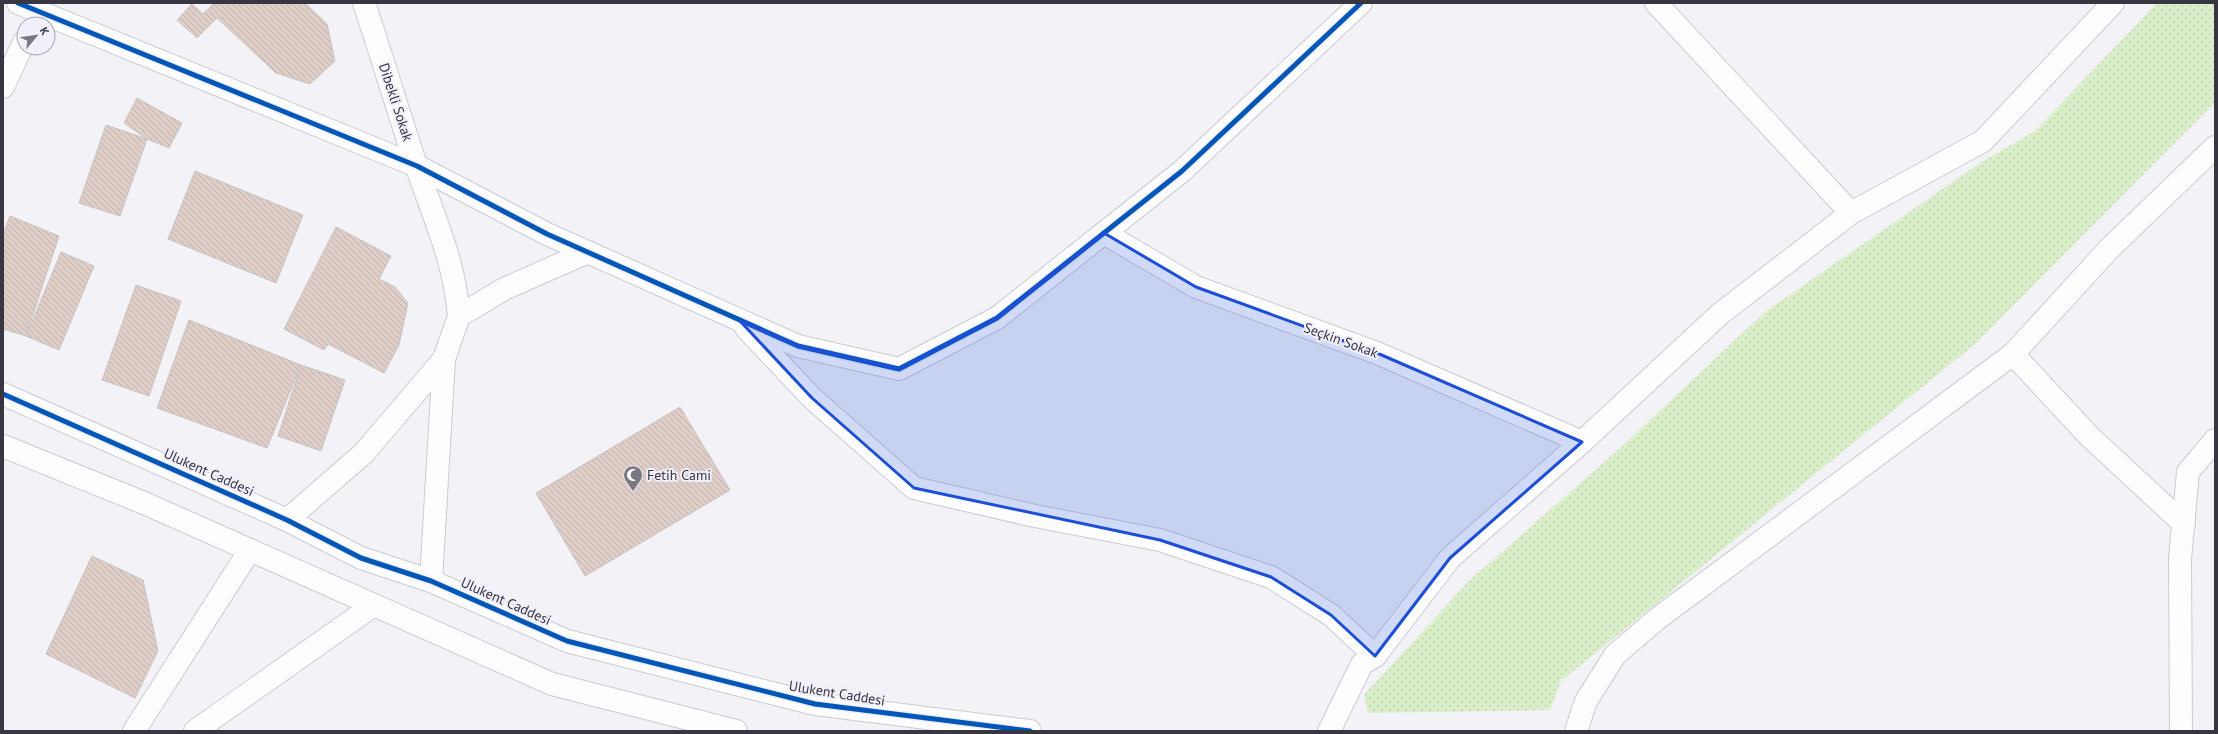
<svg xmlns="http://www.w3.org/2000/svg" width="2218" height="734" font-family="'PT Sans',sans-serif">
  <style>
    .park { fill: url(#park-dots) }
    .building { fill: url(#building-back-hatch); stroke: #c9c4c3 }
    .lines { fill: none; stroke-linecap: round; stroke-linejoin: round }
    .minor-casing { stroke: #cccad2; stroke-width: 24 }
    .minor { stroke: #fdfdfe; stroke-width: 22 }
    .cycleway-casing { stroke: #f0effa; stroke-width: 8 }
    .cycleway { stroke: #0057b8; stroke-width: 5 }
    .marked { fill: #1d4ed8; fill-opacity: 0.2; stroke: #1d4ed8; stroke-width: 3; stroke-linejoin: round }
    .labels { text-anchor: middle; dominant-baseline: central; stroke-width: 4; stroke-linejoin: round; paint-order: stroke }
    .street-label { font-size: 14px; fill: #373641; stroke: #f0effa }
    .poi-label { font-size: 14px; fill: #373641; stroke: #f0effa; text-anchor: start }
  </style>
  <defs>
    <pattern id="park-dots" width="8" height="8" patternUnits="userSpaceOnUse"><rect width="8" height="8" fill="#daeec9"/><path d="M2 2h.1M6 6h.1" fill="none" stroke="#bccdae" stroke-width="1.8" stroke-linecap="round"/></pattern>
    <pattern id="building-back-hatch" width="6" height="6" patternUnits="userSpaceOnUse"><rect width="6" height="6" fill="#decec7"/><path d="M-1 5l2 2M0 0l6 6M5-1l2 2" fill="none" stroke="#bfb2ac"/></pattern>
  </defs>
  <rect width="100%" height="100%" fill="#f2f2f7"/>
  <!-- park -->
  <polygon class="park" points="2157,3 2215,3 2215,102 1975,344 1561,681 1550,710 1368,713 1364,695 1469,581 1618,450 1765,312 1980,163 2035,131"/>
  <!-- building -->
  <g class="building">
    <polygon points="214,3 305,3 327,24 335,61 310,84 276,73 217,18 197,38 177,20 192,4 203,14"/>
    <polygon points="137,98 182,123 169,148 147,139 124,123"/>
    <polygon points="106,125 147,139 120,216 79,203"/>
    <polygon points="195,171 303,215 276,283 168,239"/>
    <polygon points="10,216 59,236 26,336 3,329 3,234"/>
    <polygon points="336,227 391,256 379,279 395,287 408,303 399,345 384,373 328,344 324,350 284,329"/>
    <polygon points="61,252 94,266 59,350 26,336"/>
    <polygon points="136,285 181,301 149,396 102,380"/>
    <polygon points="189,320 301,365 267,448 157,408"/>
    <polygon points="301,365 345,380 321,451 278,436"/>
    <polygon points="680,407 730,490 585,576 536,493"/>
    <polygon points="92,556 143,580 158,651 135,698 46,654"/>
  </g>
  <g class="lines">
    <defs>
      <g id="minor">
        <polyline points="18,3 417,166 547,234 798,346 899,369 997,318 1182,171 1361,3"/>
        <path d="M364,3c18,54 34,108 52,162 18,53 38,94 43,151"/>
        <polyline points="1656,3 1851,213"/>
        <polyline points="3,87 24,42"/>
        <polyline points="1104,233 1196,287 1377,353 1582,442"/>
        <polyline points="746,328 812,398 914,488 1035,516 1160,540 1271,577 1331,615 1375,656"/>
        <polyline points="2013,354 2089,436 2184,524"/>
        <polyline points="3,394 287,520 361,558 431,581 567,641 815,704 1030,731"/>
        <polyline points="3,446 144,503 552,684 736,731"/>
        <polyline points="287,520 364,453 444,359"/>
        <polyline points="431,581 444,359 459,316 504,289 588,252"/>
        <polyline points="134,731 250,550"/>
        <polyline points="195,731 374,605"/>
        <polyline points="1329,731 1362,664 1375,656 1450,558 1582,442 1720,314 1851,213 1983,141 2113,3"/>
        <polyline points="1576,731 1586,701 1615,655 1657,619 2013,354 2109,249 2215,147"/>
        <polyline points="2181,731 2180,559 2188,472 2215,440"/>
      </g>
    </defs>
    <!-- minor casing -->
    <use href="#minor" class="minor-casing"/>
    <!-- minor -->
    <use href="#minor" class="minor"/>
    <defs>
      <g id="cycleway">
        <polyline points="18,3 417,166 547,234 798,346 899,369 997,318 1182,171 1361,3"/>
        <polyline points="3,394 287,520 361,558 431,581 567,641 815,704 1030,731"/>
      </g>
    </defs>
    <!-- cycleway casing -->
    <use href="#cycleway" class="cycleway-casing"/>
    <!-- cycleway -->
    <use href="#cycleway" class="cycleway"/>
  </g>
  <!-- marked area -->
  <path class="marked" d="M1104,233l92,54 181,66 205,89 -132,116 -75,98 -44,-41 -60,-38 -111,-37 -246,-52 -102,-90 -72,-77 58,25 101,23 98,-51z"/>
  <!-- icons -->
  <defs>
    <symbol id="mosque-pin" viewBox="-11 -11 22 30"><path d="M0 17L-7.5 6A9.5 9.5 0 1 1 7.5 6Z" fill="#787881" stroke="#f0effa"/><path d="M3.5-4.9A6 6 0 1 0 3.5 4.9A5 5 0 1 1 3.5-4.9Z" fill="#fff"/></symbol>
  </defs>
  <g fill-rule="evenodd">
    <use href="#mosque-pin" x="622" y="464" width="22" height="30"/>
  </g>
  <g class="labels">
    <!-- street labels -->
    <g class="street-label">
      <text transform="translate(396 102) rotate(72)">Dibekli Sokak</text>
      <text transform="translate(1341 340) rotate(20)">Seçkin Sokak</text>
      <text transform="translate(209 472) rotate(24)">Ulukent Caddesi</text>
      <text transform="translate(506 601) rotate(24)">Ulukent Caddesi</text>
      <text transform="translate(837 693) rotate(9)">Ulukent Caddesi</text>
    </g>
    <!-- poi labels -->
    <g class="poi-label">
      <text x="647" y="475">Fetih Cami</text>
    </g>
  </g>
  <!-- border -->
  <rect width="2218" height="734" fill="none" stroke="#373641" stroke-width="8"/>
  <!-- north arrow -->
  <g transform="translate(36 36) rotate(61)"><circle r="19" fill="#f0effa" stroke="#a6a5b0"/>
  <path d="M0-3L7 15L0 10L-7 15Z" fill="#787881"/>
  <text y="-6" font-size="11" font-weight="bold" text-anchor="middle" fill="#373641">K</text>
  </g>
</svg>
